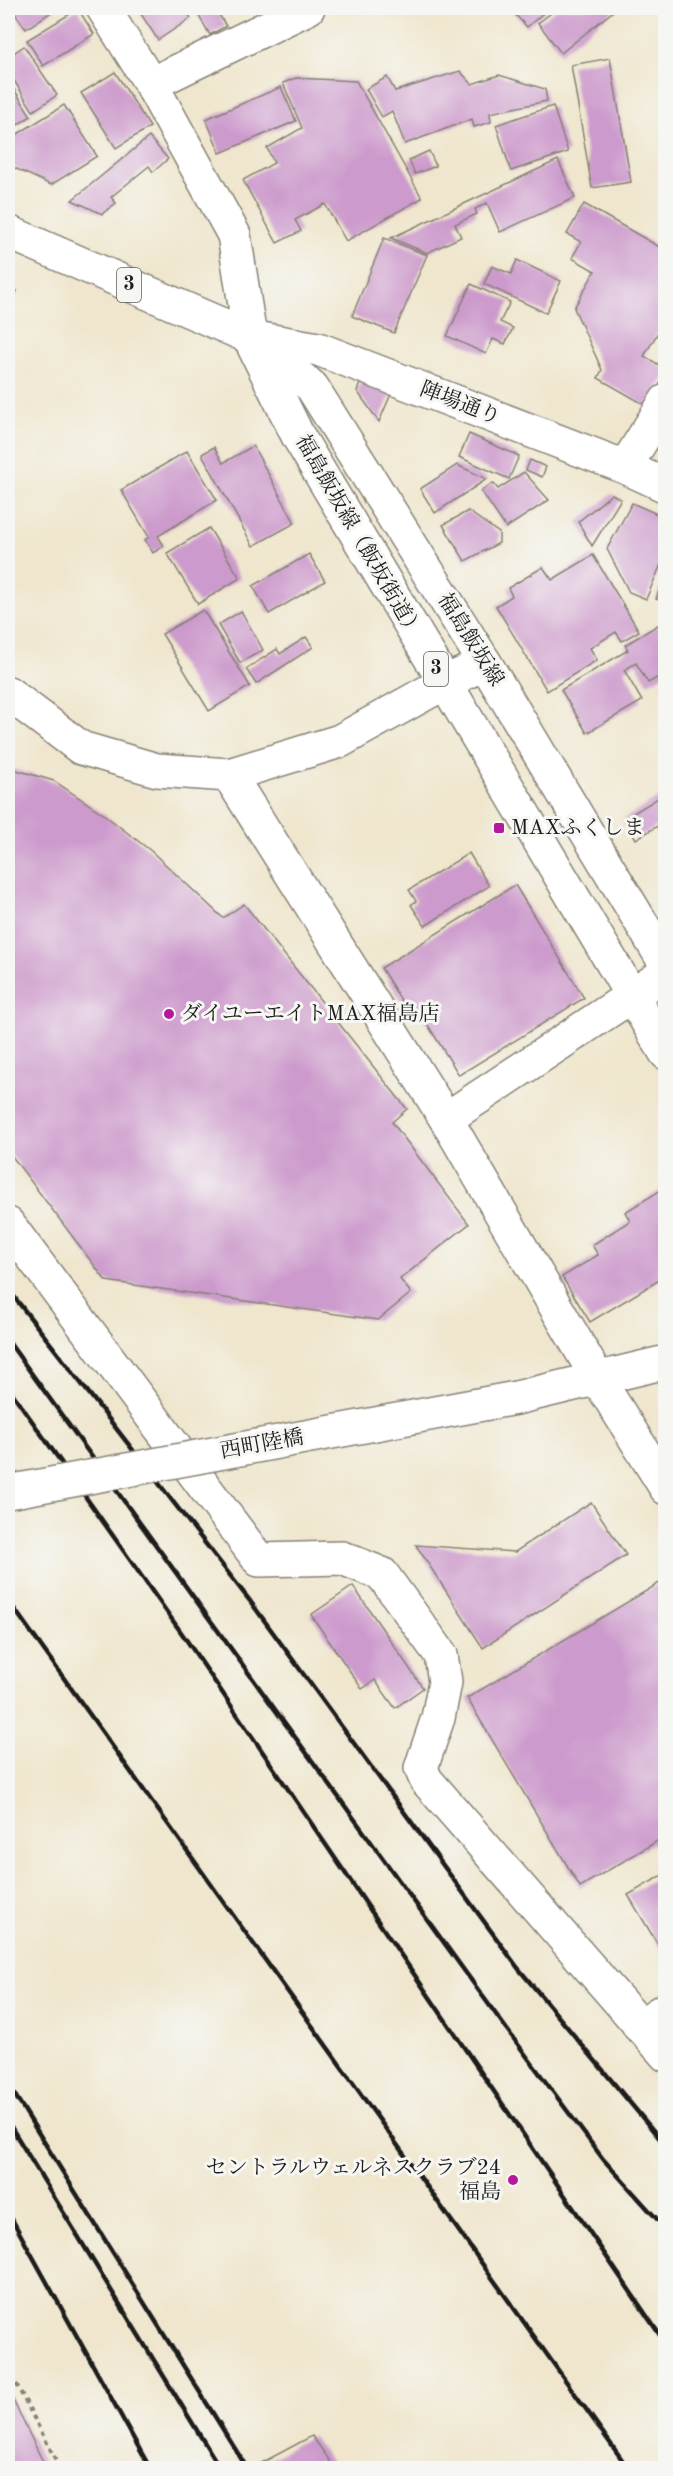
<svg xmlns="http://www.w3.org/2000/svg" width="673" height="2476" font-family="'Old Standard TT','Noto Serif JP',serif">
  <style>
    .building { fill: #cc9acc }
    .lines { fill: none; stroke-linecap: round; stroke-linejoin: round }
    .minor-casing { stroke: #868174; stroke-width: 36 }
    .tertiary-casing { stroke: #868174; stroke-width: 36 }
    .secondary-casing { stroke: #868174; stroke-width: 36 }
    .primary-casing { stroke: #868174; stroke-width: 36 }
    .path { stroke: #868174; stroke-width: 4; stroke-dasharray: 4.5 4.5; stroke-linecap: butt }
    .minor { stroke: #fff; stroke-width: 33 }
    .tertiary { stroke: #fff; stroke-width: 33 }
    .secondary { stroke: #fff; stroke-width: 33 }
    .primary { stroke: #fff; stroke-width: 33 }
    .rail { stroke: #1c1c1c; stroke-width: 4.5 }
    .secondary-bridge-casing { stroke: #868174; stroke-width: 36; stroke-linecap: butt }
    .secondary-bridge { stroke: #fff; stroke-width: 33 }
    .poi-dot { fill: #b5179e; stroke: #f6f6f2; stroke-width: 2 }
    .labels { text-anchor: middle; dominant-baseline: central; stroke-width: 6; stroke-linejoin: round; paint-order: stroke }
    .shield { fill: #f6f6f2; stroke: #5d5d5c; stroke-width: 1.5 }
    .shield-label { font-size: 20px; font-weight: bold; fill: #1c1c1c }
    .street-label { font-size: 21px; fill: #1c1c1c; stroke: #f6f6f2 }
    .poi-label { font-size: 21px; fill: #1c1c1c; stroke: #f6f6f2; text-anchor: start }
  </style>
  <rect width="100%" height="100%" fill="#f6f6f2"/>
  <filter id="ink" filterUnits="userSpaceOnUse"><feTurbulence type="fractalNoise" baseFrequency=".0167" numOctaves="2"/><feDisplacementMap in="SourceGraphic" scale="12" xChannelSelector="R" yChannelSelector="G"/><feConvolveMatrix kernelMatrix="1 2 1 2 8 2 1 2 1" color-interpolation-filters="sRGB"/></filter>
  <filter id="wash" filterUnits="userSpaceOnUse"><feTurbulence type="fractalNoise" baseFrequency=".008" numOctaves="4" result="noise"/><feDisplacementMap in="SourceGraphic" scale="24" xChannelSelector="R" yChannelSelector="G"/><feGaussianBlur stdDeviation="1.35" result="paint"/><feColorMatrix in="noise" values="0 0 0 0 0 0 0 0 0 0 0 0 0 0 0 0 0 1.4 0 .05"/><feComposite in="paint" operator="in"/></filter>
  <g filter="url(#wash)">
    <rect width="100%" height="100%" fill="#efe6cd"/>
    <g id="blocks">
      <!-- building -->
      <g class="building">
        <polygon points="11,8 57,8 26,29"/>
        <polygon points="137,8 184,8 191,18 158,40"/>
        <polygon points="194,8 215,8 226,26 210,35"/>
        <polygon points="509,8 549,8 527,27"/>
        <polygon points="558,8 617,8 561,53 538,23"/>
        <polygon points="78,9 94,34 43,66 27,40"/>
        <polygon points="24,46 57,95 33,111 8,71 8,57"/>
        <polygon points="610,58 631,182 592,188 571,65"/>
        <polygon points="460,71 472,84 499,75 545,89 547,101 490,113 491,122 474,127 472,119 405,144 392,111 382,117 366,89 387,77 395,91"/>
        <polygon points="115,72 150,127 116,148 81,93"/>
        <polygon points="296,78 356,81 422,198 346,241 325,204 295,220 301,231 277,243 243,180 274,163 267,148 302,128 283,83"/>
        <polygon points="12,86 31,116 8,131 8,89"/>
        <polygon points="281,87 296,121 220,153 206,119"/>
        <polygon points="64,105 97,156 51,185 8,165 8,140"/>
        <polygon points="553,106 568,152 511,171 496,125"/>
        <polygon points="149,137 168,159 153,172 149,166 111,197 116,203 102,214 72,200"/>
        <polygon points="429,151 436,166 415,174 409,160"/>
        <polygon points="558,160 575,198 500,232 487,203 475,209 477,214 455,224 461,237 427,253 391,238"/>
        <polygon points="584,204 665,250 666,319 644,356 666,369 666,374 647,406 598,378 602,370 574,308 595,271 572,258 581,242 567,234"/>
        <polygon points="384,238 427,255 394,333 352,316"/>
        <polygon points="517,260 561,281 546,313 484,284 492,266 511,274"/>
        <polygon points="471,284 510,302 500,322 513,328 505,344 493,339 486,354 447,336"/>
        <polygon points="8,287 17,291 8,311"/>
        <polygon points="361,381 391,394 379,422 357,391"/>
        <polygon points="666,428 666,454 654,447"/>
        <polygon points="469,434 519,456 509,479 459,457"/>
        <polygon points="253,446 295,523 253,546 202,454 214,447 223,463"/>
        <polygon points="187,451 217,500 158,536 164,546 153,553 145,540 149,537 121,490"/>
        <polygon points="530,460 546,467 542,477 526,470"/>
        <polygon points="457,465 487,479 435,513 420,489"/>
        <polygon points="524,472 549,500 506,528 481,491 493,483 498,489"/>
        <polygon points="612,494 621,499 592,546 578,522"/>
        <polygon points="632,503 666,518 666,553 646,599 629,592 607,549"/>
        <polygon points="468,511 499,533 499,543 465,561 443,525"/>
        <polygon points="209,528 240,578 198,604 167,553"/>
        <polygon points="309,554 325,581 269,614 253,586"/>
        <polygon points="593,555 639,631 622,641 616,632 590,648 597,660 547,691 496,606 512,596 508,588 543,567 552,580"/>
        <polygon points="665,575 666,575 666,602 656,599"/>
        <polygon points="203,610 250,686 209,711 162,634"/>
        <polygon points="241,611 263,650 240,663 218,625"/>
        <polygon points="666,620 666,673 648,683 636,663 624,670 642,701 587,733 561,690 628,650 625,645"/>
        <polygon points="306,637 313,647 256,684 246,669 277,649 280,654"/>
        <polygon points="8,765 10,768 54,781 102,813 151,851 223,918 244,904 407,1109 392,1122 469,1224 400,1279 411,1293 378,1320 106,1281 8,1151"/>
        <polygon points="666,793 666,821 636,839 624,819"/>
        <polygon points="469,853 489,886 425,926 411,905 416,901 409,890"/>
        <polygon points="515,885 584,998 459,1075 421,1014 412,1018 381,968"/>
        <polygon points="666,1187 666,1276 590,1322 562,1277 598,1255 592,1245 630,1221 625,1212"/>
        <polygon points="591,1502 626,1555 483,1648 416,1545 515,1552"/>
        <polygon points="666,1579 666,1836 580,1887 467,1698"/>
        <polygon points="353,1586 423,1688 395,1708 375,1680 362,1689 311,1615"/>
        <polygon points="666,1873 666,1958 628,1895"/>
        <polygon points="8,2390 46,2468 8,2468"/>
        <polygon points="312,2436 335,2468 252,2468"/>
      </g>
    </g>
  </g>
  <g filter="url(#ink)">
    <use href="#blocks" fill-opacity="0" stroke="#868174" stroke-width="1.5"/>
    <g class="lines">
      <defs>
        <g id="minor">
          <polyline points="103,8 151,84 234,235 250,337 318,349 625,467 666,486"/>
          <polyline points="151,84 308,8"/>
          <polyline points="625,467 666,401"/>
          <polyline points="229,775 446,1119 598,1379 666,1488"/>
          <polyline points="446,1119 666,973"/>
          <polyline points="8,1224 259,1560 342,1558 382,1574 441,1655 445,1682 438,1718 421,1768 426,1780 666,2055"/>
          <polyline points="639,2026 666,2009"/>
        </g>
        <polyline id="tertiary" points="8,693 81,748 157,770 229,775 340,741 444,683 485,663"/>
        <polyline id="secondary" points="516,1398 666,1362"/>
        <g id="primary">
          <polyline points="8,232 250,337 312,387 485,663 666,964"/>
          <polyline points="254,347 298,436 666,1053"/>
        </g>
      </defs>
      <!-- minor casing -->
      <use href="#minor" class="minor-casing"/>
      <!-- tertiary casing -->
      <use href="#tertiary" class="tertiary-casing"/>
      <!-- secondary casing -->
      <use href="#secondary" class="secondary-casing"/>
      <!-- primary casing -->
      <use href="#primary" class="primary-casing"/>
      <!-- path -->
      <polyline class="path" points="8,2368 60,2468"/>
      <!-- minor -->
      <use href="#minor" class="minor"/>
      <!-- tertiary -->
      <use href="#tertiary" class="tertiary"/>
      <!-- secondary -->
      <use href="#secondary" class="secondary"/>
      <!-- primary -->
      <use href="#primary" class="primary"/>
      <!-- rail -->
      <g class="rail">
        <polyline points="8,1289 250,1601 518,1968 666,2146"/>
        <polyline points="8,1341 508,2031 603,2159 666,2229"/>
        <polyline points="8,1387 183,1635 666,2344"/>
        <polyline points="8,1600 628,2468"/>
        <polyline points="8,2084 247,2468"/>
        <polyline points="8,2122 220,2468"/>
        <polyline points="8,2212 150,2468"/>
      </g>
      <defs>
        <polyline id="secondary-bridge" points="8,1492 516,1398"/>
      </defs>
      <!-- secondary-bridge casing -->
      <use href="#secondary-bridge" class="secondary-bridge-casing"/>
      <!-- secondary-bridge -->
      <use href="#secondary-bridge" class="secondary-bridge"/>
    </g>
  </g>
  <!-- markers -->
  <g class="poi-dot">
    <rect x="493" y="822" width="12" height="12" rx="3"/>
    <circle cx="169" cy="1014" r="6"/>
    <circle cx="513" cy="2180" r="6"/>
  </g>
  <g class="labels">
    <!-- shield labels -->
    <g class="shield">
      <rect x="117" y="268" width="24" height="34" rx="4.5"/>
      <rect x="424" y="652" width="24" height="34" rx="4.5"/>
    </g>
    <g class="shield-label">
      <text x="129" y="285">3</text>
      <text x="436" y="669">3</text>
    </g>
    <!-- street labels -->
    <g class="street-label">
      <text transform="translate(460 404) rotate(21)">陣場通り</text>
      <text transform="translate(358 537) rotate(60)">福島飯坂線（飯坂街道）</text>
      <text transform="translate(470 640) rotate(58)">福島飯坂線</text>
      <text transform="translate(262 1445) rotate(-10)">西町陸橋</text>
    </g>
    <!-- poi labels -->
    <g class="poi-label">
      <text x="511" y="828">MAXふくしま</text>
      <text x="181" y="1014">ダイユーエイトMAX福島店</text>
      <text x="501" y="2168" text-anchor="end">セントラルウェルネスクラブ24<tspan x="501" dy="24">福島</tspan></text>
    </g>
  </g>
  <!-- margin -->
  <rect width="673" height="2476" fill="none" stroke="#f6f6f2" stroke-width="30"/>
</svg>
